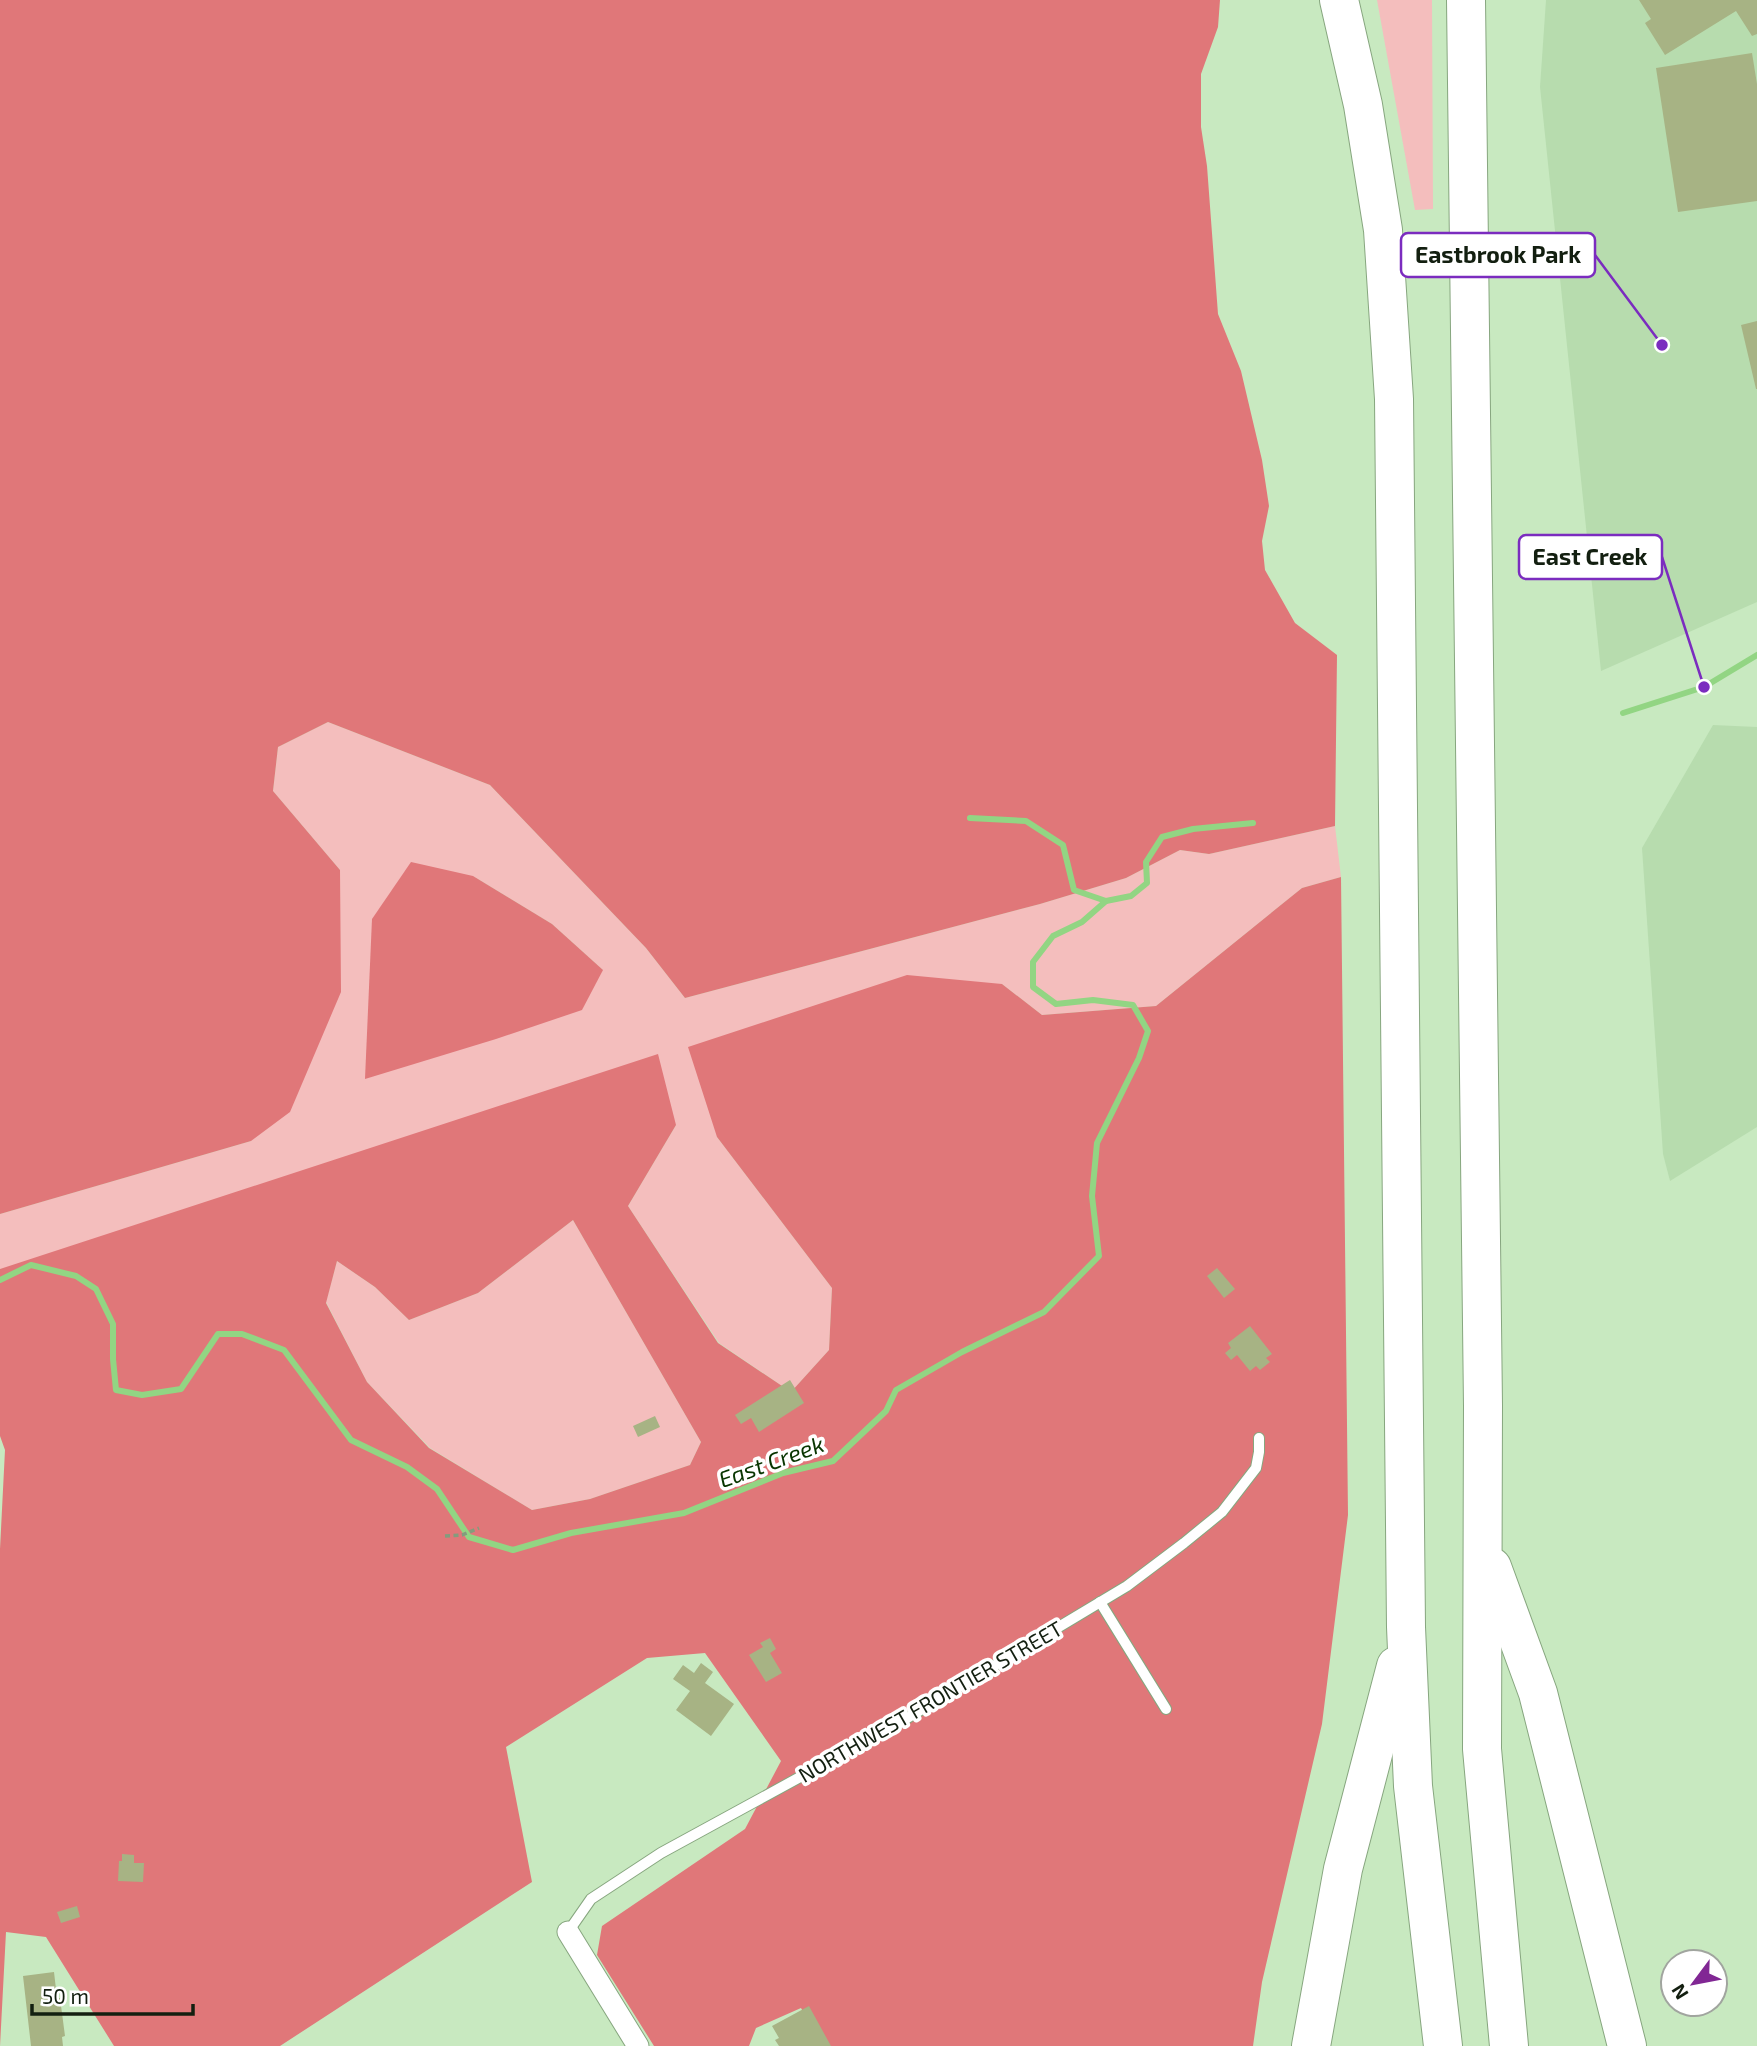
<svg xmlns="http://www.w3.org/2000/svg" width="1757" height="2046" font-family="'Exo 2',sans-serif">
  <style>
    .built { fill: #b7dcae }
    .green { fill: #f4bebd; fill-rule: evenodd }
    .forest { fill: #e07779; fill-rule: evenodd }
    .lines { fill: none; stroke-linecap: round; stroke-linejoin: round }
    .stream { stroke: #92d583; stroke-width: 6 }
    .building { fill: #a7b384 }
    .lane-casing { stroke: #87a67f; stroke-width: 12 }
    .street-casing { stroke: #87a67f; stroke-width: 23 }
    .highway-casing { stroke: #87a67f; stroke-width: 40 }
    .path { stroke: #839c7d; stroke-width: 3.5; stroke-dasharray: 5 3.5; stroke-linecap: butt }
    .lane { stroke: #fff; stroke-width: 10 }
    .street { stroke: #fff; stroke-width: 21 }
    .highway { stroke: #fff; stroke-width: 38 }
    .labels { text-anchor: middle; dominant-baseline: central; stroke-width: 7; stroke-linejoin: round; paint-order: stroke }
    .street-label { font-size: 21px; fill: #131f10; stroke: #fff }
    .water-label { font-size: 23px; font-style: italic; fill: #083500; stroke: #fff }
    .leader { fill: none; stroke: #7b2cbf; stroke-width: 2.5 }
    .callout-dot { fill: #7b2cbf; stroke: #fff; stroke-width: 2.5 }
    .callout { fill: #fff; stroke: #7b2cbf; stroke-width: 2.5 }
    .callout-label { font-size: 23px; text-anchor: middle; font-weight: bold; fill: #131f10 }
  </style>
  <rect width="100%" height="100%" fill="#c8e9c0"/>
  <!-- built -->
  <g class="built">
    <polygon points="1546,0 1757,0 1757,602 1601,671 1540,87"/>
    <polygon points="1713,725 1757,727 1757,1127 1670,1181 1663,1154 1642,848"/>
  </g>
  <!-- green -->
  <g class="green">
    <polygon points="1377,0 1432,0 1433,209 1415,210"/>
    <path d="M328,722l162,63 156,163 39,50 355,-94 86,-26 54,-28 29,4 126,-28 6,51 -39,11 -146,118 -114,9 -40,-31 -285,153 115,151 -3,62 -38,42 -72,-49 -91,-137 48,-81 -676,144v-55l251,-73 89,-271 -67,-79 5,-44zM473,876l79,48 51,46z"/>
    <polygon points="573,1220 701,1442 690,1465 590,1499 532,1510 430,1448 367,1382 326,1302 337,1261 375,1287 409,1320 478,1293"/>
  </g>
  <!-- forest -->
  <g class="forest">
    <polygon points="0,0 1220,0 1218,27 1201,74 1201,127 1207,166 1218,314 1241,371 1262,460 1269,506 1262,541 1265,570 1295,623 1337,655 1335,826 1209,854 1180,850 1126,878 1040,904 685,998 646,948 490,785 328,722 278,747 273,791 340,870 341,992 290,1112 251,1141 0,1214"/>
    <polygon points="411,862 473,876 552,924 603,970 582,1010 496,1039 365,1079 372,919"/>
    <path d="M1341,877l7,638 -26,209 -60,258 -9,64h-431l-21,-38 -45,20 -7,18h-95l-57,-91 5,-29 143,-97 36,-68 -76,-108 -58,5 -141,89 26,135 -252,164h-166l-68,-109 -40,-5 -6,114v-497l5,-99 -5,-14v-167l658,-215 18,71 -48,81 90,137 73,49 38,-42 3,-62 -115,-151 -29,-90 219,-72 95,9 40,31 114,-9 146,-118zM573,1220l128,222 -11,23 -100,34 -58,11 -103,-62 -62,-66 -41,-79 11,-42 38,26 34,33 69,-27z"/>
  </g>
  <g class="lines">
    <!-- stream -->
    <g class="stream">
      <polyline points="1623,713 1704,687 1757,655"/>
      <polyline points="970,818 1026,821 1063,845 1074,890 1106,901"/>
      <polyline points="0,1280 31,1265 76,1276 96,1289 113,1324 113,1359 116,1390 142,1395 181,1389 218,1334 242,1334 284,1350 351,1440 407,1467 437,1489 469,1537 513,1550 571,1533 684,1513 783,1473 833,1461 886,1411 896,1390 962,1352 1044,1312 1099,1256 1092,1196 1097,1143 1139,1058 1148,1031 1133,1005 1093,1000 1056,1004 1033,987 1033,962 1053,936 1082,922 1106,901 1131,896 1147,883 1146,862 1162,837 1193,829 1253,823"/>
    </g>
  </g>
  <!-- building -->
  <g class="building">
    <polygon points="1639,0 1757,0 1757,34 1752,36 1736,11 1665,55 1645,23 1651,19"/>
    <polygon points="1752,53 1757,84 1757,201 1678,212 1656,68"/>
    <polygon points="1757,321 1757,389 1756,389 1741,325"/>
    <polygon points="1217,1268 1235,1289 1224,1298 1207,1276"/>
    <polygon points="1250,1326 1272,1354 1266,1358 1270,1362 1260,1370 1256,1366 1250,1371 1237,1355 1231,1360 1225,1353 1231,1348 1228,1343"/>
    <polygon points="790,1380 804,1403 759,1432 751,1418 741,1424 735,1415"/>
    <polygon points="655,1416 660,1427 638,1437 633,1426"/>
    <polygon points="770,1638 776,1649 770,1653 782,1673 766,1682 749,1655 763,1647 760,1643"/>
    <polygon points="701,1663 713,1672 705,1683 734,1704 711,1736 676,1710 690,1691 673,1679 683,1665 694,1673"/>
    <polygon points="122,1854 134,1855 134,1863 144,1863 143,1882 118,1881 119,1861 122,1861"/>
    <polygon points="77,1906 80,1917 61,1923 57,1912"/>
    <polygon points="54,1972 57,1998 60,1998 65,2036 62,2037 63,2046 31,2046 23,1976"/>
    <polygon points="809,2006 831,2046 779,2046 775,2040 779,2038 772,2026"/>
  </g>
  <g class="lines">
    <defs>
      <g id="lane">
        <polyline points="1100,1602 1166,1709"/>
        <polyline points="568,1932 591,1899 661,1853 899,1723 1127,1586 1184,1543 1222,1512 1256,1468 1259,1452 1259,1438"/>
      </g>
      <polyline id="street" points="568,1932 638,2046"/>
      <g id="highway">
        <polyline points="1339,0 1363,105 1383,230 1394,399 1406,1627 1413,1786 1443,2046"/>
        <polyline points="1466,0 1483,1406 1482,1749 1509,2046"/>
        <polyline points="1492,1567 1538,1693 1627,2046"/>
        <polyline points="1311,2046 1343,1869 1396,1666"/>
      </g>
    </defs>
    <!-- lane casing -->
    <use href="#lane" class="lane-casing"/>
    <!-- street casing -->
    <use href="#street" class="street-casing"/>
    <!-- highway casing -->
    <use href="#highway" class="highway-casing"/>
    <!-- path -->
    <polyline class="path" points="445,1536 462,1535 479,1528"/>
    <!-- lane -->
    <use href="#lane" class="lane"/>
    <!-- street -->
    <use href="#street" class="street"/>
    <!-- highway -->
    <use href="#highway" class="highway"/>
  </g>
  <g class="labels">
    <!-- street labels -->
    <g class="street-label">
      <text transform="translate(930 1701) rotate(-30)">NORTHWEST FRONTIER STREET</text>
    </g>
    <!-- water labels -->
    <g class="water-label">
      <text transform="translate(771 1461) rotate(-20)">East Creek</text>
    </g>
  </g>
  <!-- callouts -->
  <path class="leader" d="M1662 345L1595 255M1704 687L1662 557"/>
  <g class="callout-dot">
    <circle cx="1662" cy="345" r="7"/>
    <circle cx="1704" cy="687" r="7"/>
  </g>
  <g class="callout">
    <rect x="1401" y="233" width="194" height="44" rx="7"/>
    <rect x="1519" y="535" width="143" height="44" rx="7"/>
  </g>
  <g class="callout-label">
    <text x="1498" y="263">Eastbrook Park</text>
    <text x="1590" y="565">East Creek</text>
  </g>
  <!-- north arrow -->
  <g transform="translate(1694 1983) rotate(238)"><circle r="33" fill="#ffffff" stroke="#a1a59f" stroke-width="2"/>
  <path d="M0-5L12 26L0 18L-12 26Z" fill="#812794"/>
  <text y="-10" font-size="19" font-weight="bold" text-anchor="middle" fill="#131f10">N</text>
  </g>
  <!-- scale -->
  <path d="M32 2004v10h161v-10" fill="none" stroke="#131f10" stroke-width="3.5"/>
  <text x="42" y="2004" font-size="21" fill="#131f10" stroke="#ffffff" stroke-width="5" paint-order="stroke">50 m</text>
</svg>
